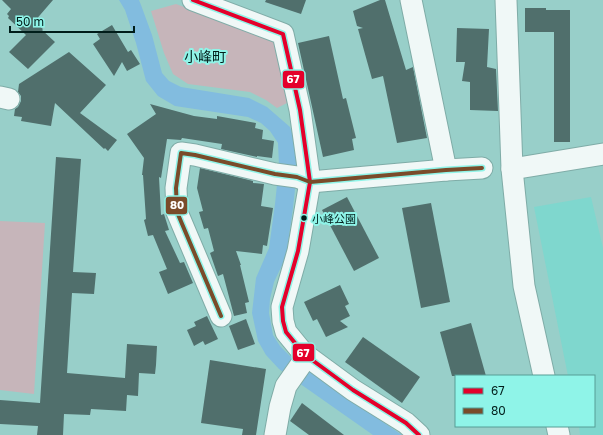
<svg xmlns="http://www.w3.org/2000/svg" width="603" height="435" font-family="'Golos Text','Noto Sans JP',sans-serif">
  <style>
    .built { fill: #7fd7ce }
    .green { fill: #c6b5ba }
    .water { fill: #82bcdf }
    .building { fill: #506f6c }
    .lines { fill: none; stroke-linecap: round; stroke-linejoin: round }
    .minor-casing { stroke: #7faca7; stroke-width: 23 }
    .minor { stroke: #f0f8f7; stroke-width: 21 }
    .bus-1-casing { stroke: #8ff4e8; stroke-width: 7 }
    .bus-2-casing { stroke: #8ff4e8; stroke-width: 7 }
    .bus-1 { stroke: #e4002b; stroke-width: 4 }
    .bus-2 { stroke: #7a4b2a; stroke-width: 4 }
    .bus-dot { fill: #001d1a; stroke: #8ff4e8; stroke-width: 1.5 }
    .labels { text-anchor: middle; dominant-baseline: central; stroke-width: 4; stroke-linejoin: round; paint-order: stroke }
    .bus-label { font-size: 11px; fill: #001d1a; stroke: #8ff4e8; text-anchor: start }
    .quarter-label { font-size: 14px; fill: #001d1a; stroke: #8ff4e8 }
    .line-badge { stroke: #8ff4e8; stroke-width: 1.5 }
    .badge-label { font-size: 11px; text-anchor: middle; font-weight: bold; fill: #fff }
  </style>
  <rect width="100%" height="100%" fill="#98cfc9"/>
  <!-- built -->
  <polygon class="built" points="591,197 603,248 603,435 580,435 579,426 594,426 594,376 568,376 534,207"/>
  <!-- green -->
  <g class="green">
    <polygon points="176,4 274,40 289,102 277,108 266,100 250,92 188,84 173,74 164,53 151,11"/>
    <polygon points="0,221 45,223 34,394 0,390"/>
  </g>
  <!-- water -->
  <polygon class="water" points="119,0 139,0 141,5 152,35 162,73 169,81 181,87 249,98 267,107 290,127 293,136 298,161 293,208 286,257 274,282 270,299 269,313 273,335 280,346 290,356 320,379 402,435 373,435 279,369 266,355 258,341 252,313 256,278 269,248 275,204 279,165 278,143 270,131 261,123 248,117 175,106 158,96 146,81 136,43 125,10"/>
  <!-- building -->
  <g class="building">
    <polygon points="2,0 53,0 34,22 43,29 42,30 55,42 28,69 9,52 26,35 8,18 9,16 7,14 11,9"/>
    <polygon points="266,0 306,0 301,14 265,2"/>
    <polygon points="380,0 385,0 406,70 413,67 427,138 397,143 383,76 372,79 358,29 363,28 357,26 353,11"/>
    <polygon points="525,8 546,8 546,10 570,10 570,142 554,142 554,32 525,32"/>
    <polygon points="112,25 128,52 131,50 140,64 127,71 122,62 114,76 93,44 100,39 97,34"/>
    <polygon points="457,28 489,29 487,67 496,69 498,111 470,110 470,82 462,81 465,62 456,62"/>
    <polygon points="329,36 343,99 346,98 356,138 352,139 354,150 323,157 298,43"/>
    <polygon points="69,52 106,85 80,113 117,140 108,151 105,148 104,149 55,103 51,126 21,121 22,117 14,116 15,109 18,107 21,101 21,96 18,92 19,84"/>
    <polygon points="150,104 194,116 217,119 217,116 256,123 255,128 263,130 262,139 274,141 272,158 257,156 257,157 221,149 222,144 182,138 181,140 167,139 161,178 159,177 161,215 164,214 169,230 165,231 180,263 184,262 193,283 168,294 159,272 167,269 153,235 148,236 144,220 146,219 143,175 142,175 144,158 127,134 156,114"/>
    <polygon points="56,157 81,159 73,272 96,273 94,294 72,293 67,373 125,378 127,344 157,346 156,365 155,374 139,373 138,396 127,395 126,411 91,409 90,415 64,414 63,435 37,435 38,426 0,424 0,400 40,403"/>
    <polygon points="200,168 253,181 253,183 264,184 261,206 273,208 267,246 263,245 262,254 236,251 241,265 240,265 249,302 245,303 247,313 234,316 223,274 218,276 210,253 214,251 208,228 204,229 199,212 203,211 197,188"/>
    <polygon points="347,197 379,258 354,271 322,210"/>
    <polygon points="431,203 450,302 421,308 402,208"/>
    <polygon points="340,285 349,304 345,306 350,316 340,321 348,327 326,337 317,319 313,321 304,302"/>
    <polygon points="207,316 218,339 205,345 203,341 194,346 187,330 196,326 194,322"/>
    <polygon points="246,319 255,344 238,350 229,326"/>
    <polygon points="471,323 486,376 452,376 440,332"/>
    <polygon points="363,337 420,377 402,403 345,362"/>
    <polygon points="210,360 266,369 256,435 242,435 243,429 201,423"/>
    <polygon points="302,403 344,435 309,435 290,421"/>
  </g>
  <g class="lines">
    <defs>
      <g id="minor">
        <polyline points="193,0 283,34 300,110 310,182 298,251 282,307 283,321 286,332 304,354 353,390 406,423 419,435"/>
        <polyline points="411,0 446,170"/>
        <polyline points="506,0 512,169 524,286 544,376"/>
        <polyline points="0,97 9,99"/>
        <polyline points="512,169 603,154"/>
        <polyline points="221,316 177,212 176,188 181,153 195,155 275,174 297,177 310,182 446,170 482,168"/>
        <polyline points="557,426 559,435"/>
        <polyline points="275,435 280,407 286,386 307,356"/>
      </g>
    </defs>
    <!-- minor casing -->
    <use href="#minor" class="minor-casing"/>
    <!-- minor -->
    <use href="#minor" class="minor"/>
    <defs>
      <polyline id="bus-1" points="193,0 283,34 300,110 310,182 298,251 282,307 283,321 286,332 304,354 353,390 406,423 419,435"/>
      <polyline id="bus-2" points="221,316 177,212 176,188 181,153 195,155 275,174 297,177 310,182 446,170 482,168"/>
    </defs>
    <!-- bus-1 casing -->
    <use href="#bus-1" class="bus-1-casing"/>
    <!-- bus-2 casing -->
    <use href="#bus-2" class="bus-2-casing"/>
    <!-- bus-1 -->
    <use href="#bus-1" class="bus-1"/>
    <!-- bus-2 -->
    <use href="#bus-2" class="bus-2"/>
  </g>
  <!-- markers -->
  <circle class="bus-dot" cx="304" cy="218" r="3.5"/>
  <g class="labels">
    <!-- bus labels -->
    <g class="bus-label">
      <text x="312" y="218">小峰公園</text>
    </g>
    <!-- quarter labels -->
    <g class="quarter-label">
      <text x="205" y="56">小峰町</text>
    </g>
  </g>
  <g class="line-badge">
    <rect x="282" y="70" width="23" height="19" rx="4" fill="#e4002b"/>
    <rect x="165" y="196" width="23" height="19" rx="4" fill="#7a4b2a"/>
    <rect x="292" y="343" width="23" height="19" rx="4" fill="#e4002b"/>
  </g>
  <g class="badge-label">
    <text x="293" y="83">67</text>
    <text x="177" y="209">80</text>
    <text x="303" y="357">67</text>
  </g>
  <!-- legend -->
  <rect x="455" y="375" width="140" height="52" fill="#8ff4e8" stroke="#569e96"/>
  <rect x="463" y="388" width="20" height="6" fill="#e4002b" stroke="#569e96"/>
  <text x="491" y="395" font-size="12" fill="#001d1a">67</text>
  <rect x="463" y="408" width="20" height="6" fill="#7a4b2a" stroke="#569e96"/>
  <text x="491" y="415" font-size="12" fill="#001d1a">80</text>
  <!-- scale -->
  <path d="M10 26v6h124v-6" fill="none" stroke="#001d1a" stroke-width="2"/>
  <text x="16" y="26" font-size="12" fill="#001d1a" stroke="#8ff4e8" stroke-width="3" paint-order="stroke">50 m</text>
</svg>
